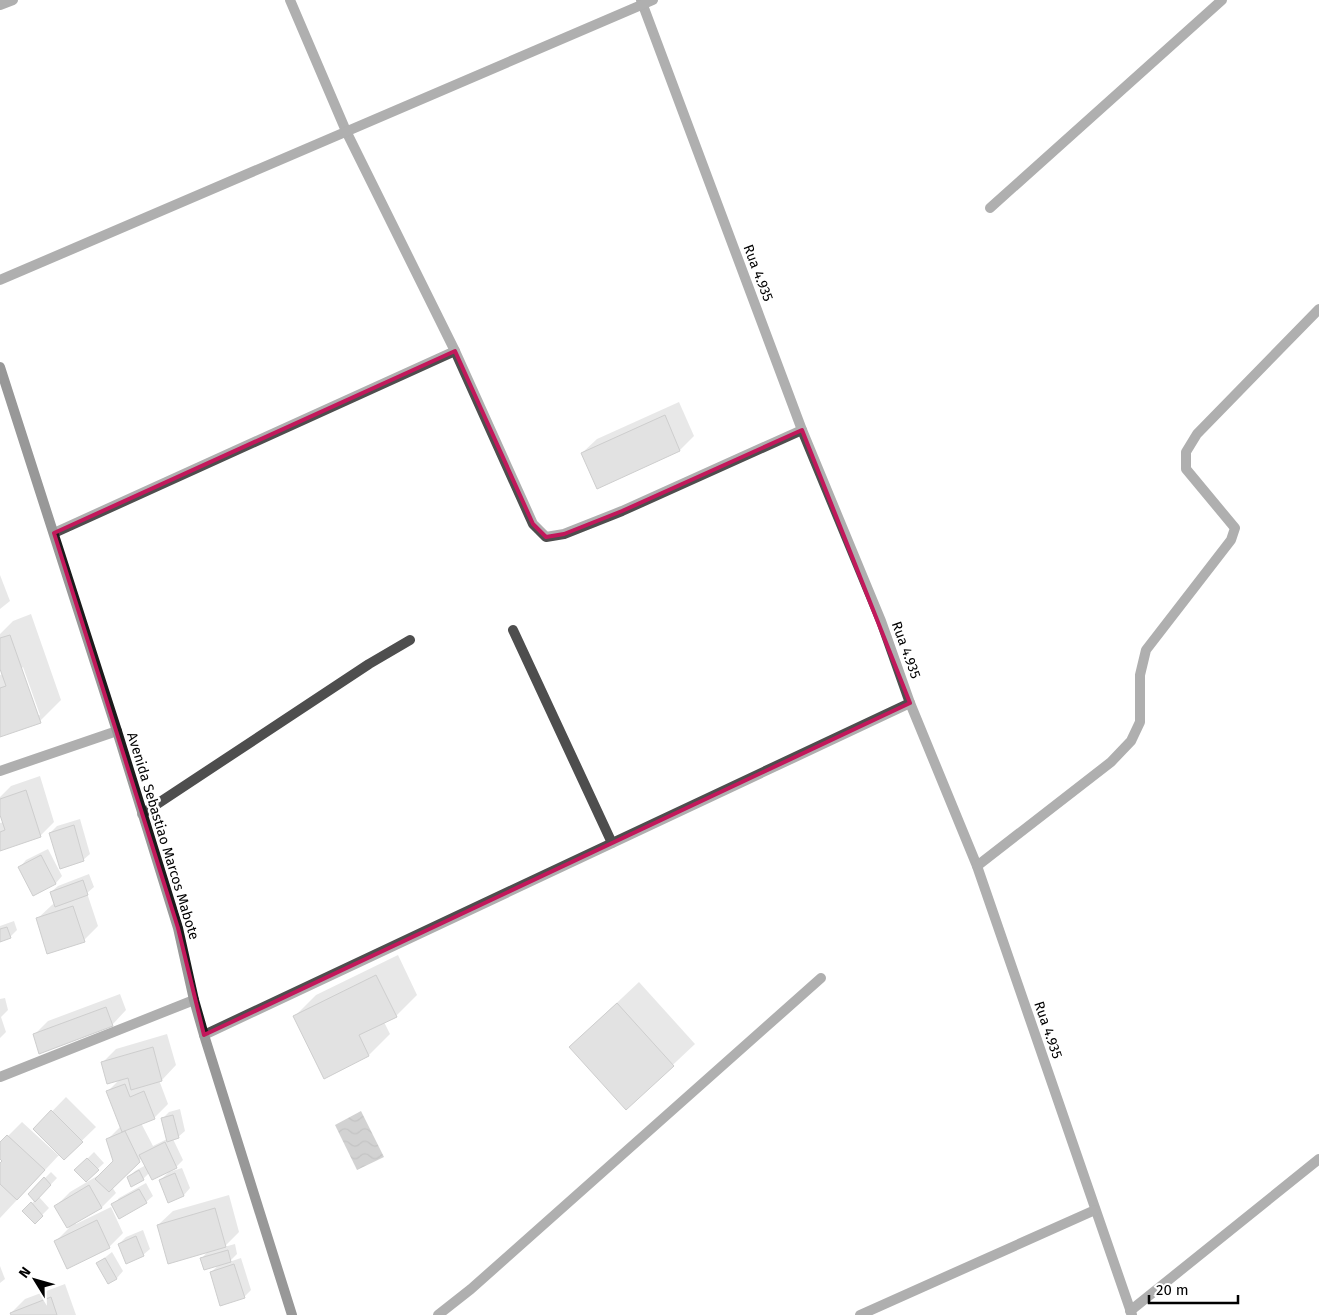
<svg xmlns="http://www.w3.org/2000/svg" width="1319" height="1315" font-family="'Fira Sans',sans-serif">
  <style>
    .water { fill: url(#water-waves) }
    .shadow { fill: #0003; fill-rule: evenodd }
    .building { fill: #bebebe; stroke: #929292 }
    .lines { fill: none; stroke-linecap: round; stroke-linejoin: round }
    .street { stroke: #4e4e4e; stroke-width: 10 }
    .secondary { stroke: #1b1b1b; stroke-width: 10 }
    .marked { fill: none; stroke: #c2185b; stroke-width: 4; stroke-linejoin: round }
    .labels { text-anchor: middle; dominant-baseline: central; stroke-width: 5; stroke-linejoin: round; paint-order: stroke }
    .street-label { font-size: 14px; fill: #000; stroke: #fff }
  </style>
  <defs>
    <pattern id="water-waves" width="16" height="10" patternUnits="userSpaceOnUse" patternTransform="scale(1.25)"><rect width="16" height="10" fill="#9c9c9c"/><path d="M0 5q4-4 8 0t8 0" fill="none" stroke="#7d7d7d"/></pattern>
  </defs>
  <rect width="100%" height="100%" fill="#fff"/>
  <!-- water -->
  <polygon class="water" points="361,1111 384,1157 357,1170 335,1125"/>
  <!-- shadow -->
  <g class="shadow">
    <polygon points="679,402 694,436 680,450 598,487 582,453 597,439"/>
    <polygon points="0,575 10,601 0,609"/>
    <path d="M31,614l30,86 -21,21 -40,15v-61l3,-1 -3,-9v-31l13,-13zM23,667l17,48 -3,1 -16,-47z"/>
    <polygon points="40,776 54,822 40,836 0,849 0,823 4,822 0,811 0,797 11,786"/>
    <polygon points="80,819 90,854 83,860 50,833 57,826"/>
    <polygon points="48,849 62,876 56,883 34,895 20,867 26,860"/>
    <polygon points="89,874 94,887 87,893 98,926 84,940 37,919 52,905 55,903 51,892 58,886"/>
    <polygon points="14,921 17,930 10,937 0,941 0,926"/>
    <polygon points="398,955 417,995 396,1016 384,1022 390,1034 369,1055 295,1016 316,995"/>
    <polygon points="639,982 695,1044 627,1108 570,1047"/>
    <polygon points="120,994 126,1010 112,1025 34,1035 48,1021"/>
    <polygon points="5,998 8,1010 1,1017 6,1032 0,1038 0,999"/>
    <polygon points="167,1034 176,1065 162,1080 159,1080 168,1104 154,1118 141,1123 153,1146 167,1139 162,1119 169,1112 180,1109 185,1131 178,1137 173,1139 183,1160 176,1167 149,1173 143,1179 132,1185 128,1178 135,1171 146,1165 142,1158 112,1187 116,1193 102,1207 75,1222 76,1224 111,1207 123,1233 109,1247 55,1242 69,1228 56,1206 70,1192 104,1172 114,1161 108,1139 121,1126 108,1091 120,1079 102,1063 116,1049"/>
    <polygon points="66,1097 96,1127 64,1158 60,1154 0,1218 0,1165 4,1161 0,1157 0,1144 22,1122 58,1155 59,1153 35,1129"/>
    <polygon points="94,1152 104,1163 86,1180 76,1170"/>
    <polygon points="182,1168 190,1188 184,1195 160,1180 169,1172"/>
    <polygon points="51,1172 57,1178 39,1197 49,1208 35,1222 24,1211 35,1200 29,1194"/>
    <polygon points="146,1183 153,1196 146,1202 113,1205 119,1198"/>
    <polygon points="229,1195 239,1232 224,1247 235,1244 237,1254 229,1262 241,1258 251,1290 244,1297 211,1272 220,1264 202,1258 209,1250 158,1225 173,1211"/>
    <polygon points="143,1230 150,1249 143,1255 119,1244 126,1237"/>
    <polygon points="112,1252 123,1271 117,1278 109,1282 98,1263"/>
    <polygon points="0,1266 5,1279 0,1283"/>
    <polygon points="65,1284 76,1315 12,1315 11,1313 25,1299"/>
  </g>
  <!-- building -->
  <g class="building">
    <polygon points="665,415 680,451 597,489 581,453"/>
    <polygon points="10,635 41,723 0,737 0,688 6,686 0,669 0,638"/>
    <polygon points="26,790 41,837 0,851 0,832 5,830 0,815 0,799"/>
    <polygon points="74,825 84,861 60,869 49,833"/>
    <polygon points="41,855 56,884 33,896 18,867"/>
    <polygon points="83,880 88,895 55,907 50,892"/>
    <polygon points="73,906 85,942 47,954 36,918"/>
    <polygon points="7,927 11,938 0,942 0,929"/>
    <polygon points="376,975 397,1017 359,1035 369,1056 324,1079 293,1016"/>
    <polygon points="617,1003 674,1066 626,1110 569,1047"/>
    <polygon points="106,1007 113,1026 39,1054 33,1034"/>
    <polygon points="153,1047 162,1081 131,1090 128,1078 107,1084 101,1062"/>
    <polygon points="125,1084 130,1097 144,1091 155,1119 122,1132 106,1091"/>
    <polygon points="51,1110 83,1142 64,1160 33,1129"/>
    <polygon points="173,1115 179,1138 167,1142 161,1118"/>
    <polygon points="125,1131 140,1162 109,1192 95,1179 113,1161 106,1139"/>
    <polygon points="7,1135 45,1170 17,1200 0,1184 0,1163 2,1161 0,1159 0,1142"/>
    <polygon points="165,1142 177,1168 152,1180 139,1155"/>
    <polygon points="87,1158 99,1170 86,1182 74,1170"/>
    <polygon points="139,1170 144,1180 131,1187 127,1177"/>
    <polygon points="175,1173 184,1196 168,1203 159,1180"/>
    <polygon points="44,1177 51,1185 35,1202 28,1194"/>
    <polygon points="89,1185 102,1208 67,1228 54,1206"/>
    <polygon points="139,1189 147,1203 119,1219 111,1204"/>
    <polygon points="31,1202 43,1216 35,1224 22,1211"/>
    <polygon points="215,1208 226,1247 168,1264 157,1225"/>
    <polygon points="97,1220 110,1248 67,1269 54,1241"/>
    <polygon points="136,1236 144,1256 126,1264 118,1244"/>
    <polygon points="228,1250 231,1262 204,1270 200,1258"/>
    <polygon points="105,1258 117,1279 108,1284 96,1263"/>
    <polygon points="234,1264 245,1298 220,1306 210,1272"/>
    <polygon points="51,1297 57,1315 11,1315 10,1313"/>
  </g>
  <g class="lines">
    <!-- street -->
    <g class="street">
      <polyline points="290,0 346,131 455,351 533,524 546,537 564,534 622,511 802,430"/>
      <polyline points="641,0 802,430 881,621 910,703 977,866 1132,1315"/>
      <polyline points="0,5 13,0"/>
      <polyline points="990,208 1222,0"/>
      <polyline points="0,280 653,0"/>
      <polyline points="54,533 455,351"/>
      <polyline points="513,630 612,843"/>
      <polyline points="0,771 117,731"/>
      <polyline points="142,814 369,664 410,640"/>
      <polyline points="977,866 1111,762 1131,741 1140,722 1140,675 1146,650 1231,540 1235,528 1186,469 1186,452 1197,434 1319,309"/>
      <polyline points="204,1035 910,703"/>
      <polyline points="0,1077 194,1000"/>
      <polyline points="1130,1311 1319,1159"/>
      <polyline points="438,1315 471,1289 821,978"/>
      <polyline points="860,1315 1095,1210"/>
    </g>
    <!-- secondary -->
    <polyline class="secondary" points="0,367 117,731 178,928 194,1000 204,1035 292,1315"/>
  </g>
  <!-- marked area -->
  <path d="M0 0H1319V1315H0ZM455,351l78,173 13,13 18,-3 58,-23 180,-81 108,273 -706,332 -26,-107 -124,-395z" fill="#fff" fill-opacity=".55" fill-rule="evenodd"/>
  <path class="marked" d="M455,351l78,173 13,13 18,-3 58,-23 180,-81 108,273 -706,332 -26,-107 -124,-395z"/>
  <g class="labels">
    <!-- street labels -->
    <g class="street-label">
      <text transform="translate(758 273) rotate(69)">Rua 4.935</text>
      <text transform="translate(906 650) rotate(70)">Rua 4.935</text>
      <text transform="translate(163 836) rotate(73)">Avenida Sebastiao Marcos Mabote</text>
      <text transform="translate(1048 1030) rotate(71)">Rua 4.935</text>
    </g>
  </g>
  <!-- north arrow -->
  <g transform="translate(35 1280) rotate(307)" stroke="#ffffff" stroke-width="4" paint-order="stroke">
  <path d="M0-4L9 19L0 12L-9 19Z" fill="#000000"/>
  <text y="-8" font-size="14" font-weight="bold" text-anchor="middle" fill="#000000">N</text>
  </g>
  <!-- scale -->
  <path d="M1149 1295v8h89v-8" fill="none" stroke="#000000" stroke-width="2.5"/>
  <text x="1156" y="1295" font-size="15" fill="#000000" stroke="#ffffff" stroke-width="4" paint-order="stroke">20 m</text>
</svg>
